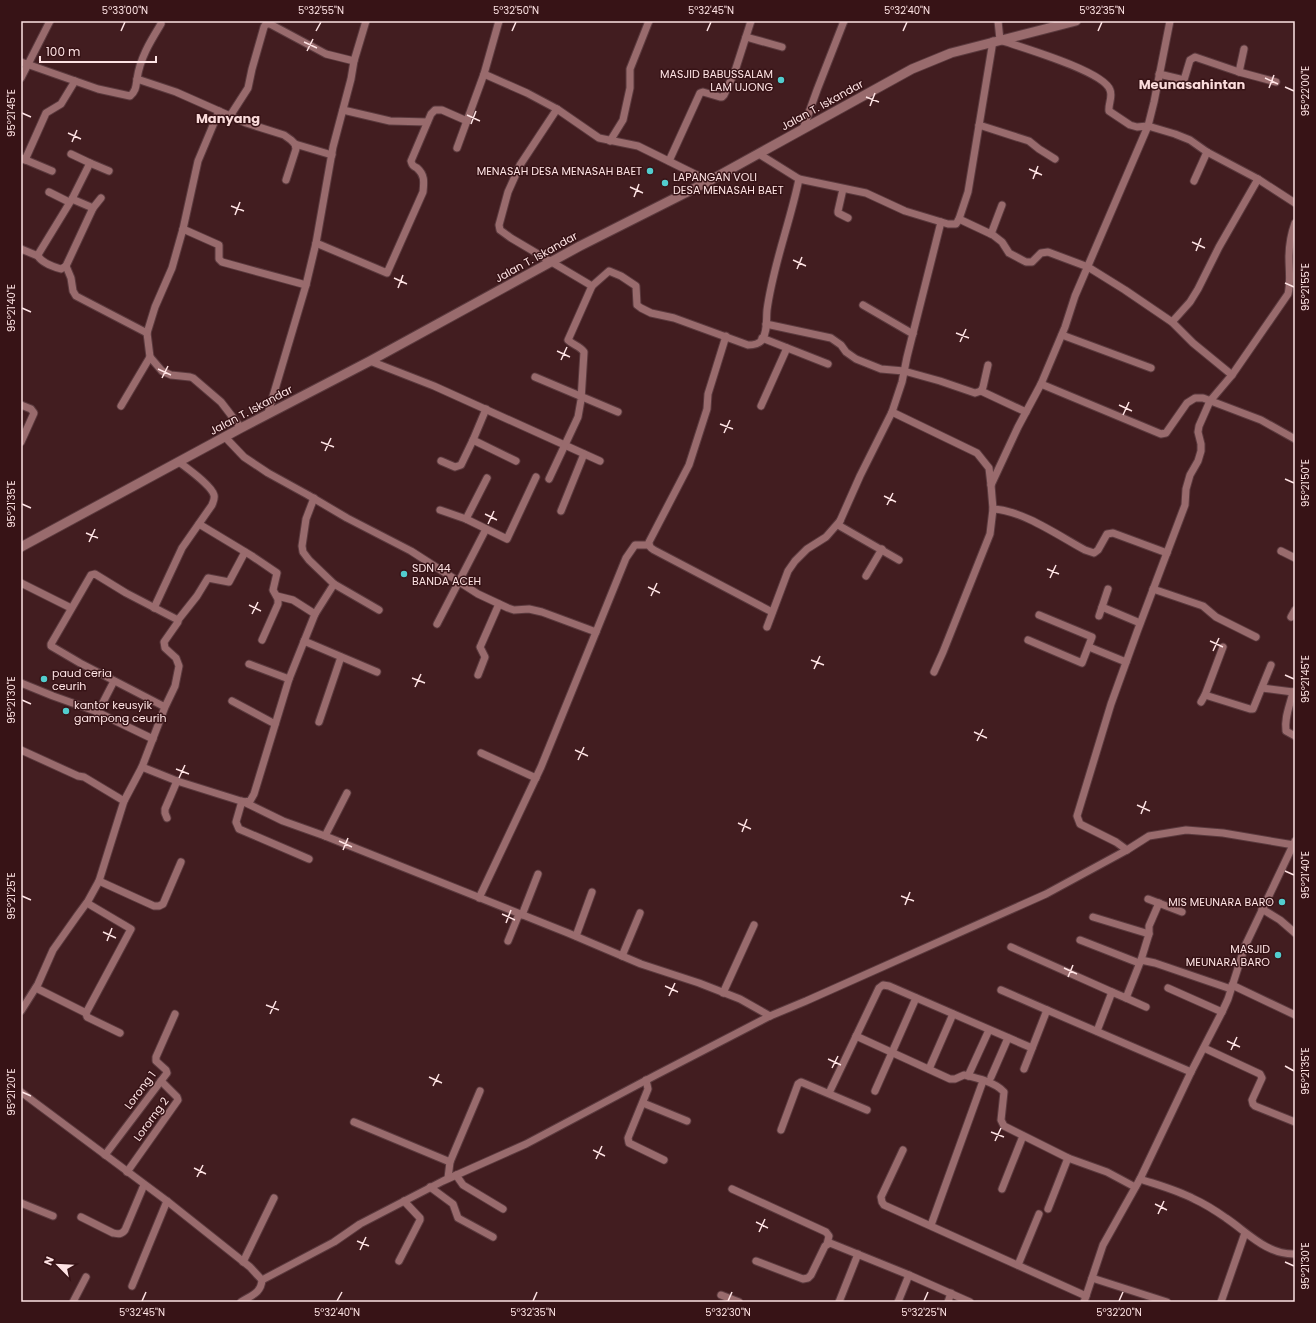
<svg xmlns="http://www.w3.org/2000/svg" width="1316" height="1323" font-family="Poppins,sans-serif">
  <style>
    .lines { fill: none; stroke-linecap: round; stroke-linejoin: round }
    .minor-casing { stroke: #5b3a3e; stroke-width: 9 }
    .tertiary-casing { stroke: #5b3a3e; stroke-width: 11 }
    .minor { stroke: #996b6d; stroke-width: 7 }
    .tertiary { stroke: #996b6d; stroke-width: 9 }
    .ticks { fill: none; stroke: #fee3e4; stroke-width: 1.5 }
    .poi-dot { fill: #52cdce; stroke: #371316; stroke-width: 1.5 }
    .labels { text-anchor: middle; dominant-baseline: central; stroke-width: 3; stroke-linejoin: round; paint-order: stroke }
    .poi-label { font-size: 11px; fill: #fee3e4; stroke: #371316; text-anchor: end }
    .street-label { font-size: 11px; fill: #fee3e4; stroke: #371316 }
    .quarter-label { font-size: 13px; font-weight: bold; fill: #fadbdb; stroke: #371316 }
    .neatline { fill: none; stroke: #fee3e4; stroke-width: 1.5 }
    .ticks-label { font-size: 10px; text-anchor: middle; fill: #fee3e4 }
  </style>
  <rect width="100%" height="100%" fill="#421d20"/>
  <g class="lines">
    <defs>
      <g id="minor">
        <path d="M998,21l2,19c20,7 104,31 110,50 3,7 -2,14 -1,21l21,14 7,2 11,-1 27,8 15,6 17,12 51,27 37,24"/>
        <polyline points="746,37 782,47"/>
        <path d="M21,62l77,27 32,7c6,-5 6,-10 7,-17 3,-21 13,-37 24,-55"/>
        <polyline points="1239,72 1244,49"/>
        <polyline points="484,74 527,93 557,109 599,138 638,146 709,181"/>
        <polyline points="1159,74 1184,80 1190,60 1195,57 1239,72 1276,82"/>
        <polyline points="21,78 50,21"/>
        <polyline points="137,79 176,92 246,123 284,135 291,140 295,144 296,149 286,180"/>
        <polyline points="557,109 520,165 508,192 499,225 500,230 511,238 592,286"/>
        <polyline points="343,110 390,121 427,122"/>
        <polyline points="219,111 198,161 183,229 172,268 155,307 147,333 150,357 162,371 171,375 190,377 193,378 221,402 241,428"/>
        <polyline points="230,116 248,88 252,69 264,27 266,24 270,24 326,54 354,61"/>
        <polyline points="979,125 1029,141 1039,149 1055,159"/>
        <polyline points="803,129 817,90 844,21"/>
        <polyline points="610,141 623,120 630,88 630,69 649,21"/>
        <polyline points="295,144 332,155"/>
        <polyline points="457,148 484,74 499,21"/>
        <polyline points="71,154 90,163 109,171"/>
        <polyline points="759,154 799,179"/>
        <polyline points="21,158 52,171"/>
        <polyline points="25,160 46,113 61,104 75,81"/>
        <polyline points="669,161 700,93 703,92 720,97 722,97 724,95 735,71 751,21"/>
        <path d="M90,163l-18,36 -33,54 -1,3c4,7 16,11 23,13l5,-3 27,-58 8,-10"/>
        <polyline points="1194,181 1207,152"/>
        <polyline points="843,189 838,211 838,213 848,218"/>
        <polyline points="49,192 69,202"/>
        <polyline points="72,199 93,208"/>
        <polyline points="959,219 993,235 1002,242 1009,253 1026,262 1032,262 1041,253 1048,252 1088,267 1125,290 1172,322 1193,343 1232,375"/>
        <polyline points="183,229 219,245 219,259 222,262 306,285"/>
        <polyline points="991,234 1002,205"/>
        <path d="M316,243l71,30 36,-81c1,-10 2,-17 -6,-24 -4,-2 -5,-3 -6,-7l20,-47 4,-4h7l25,11"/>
        <polyline points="21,249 38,256"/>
        <polyline points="66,266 71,278 73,291 76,296 147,333"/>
        <polyline points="863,305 913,334"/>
        <polyline points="1172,322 1190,302 1198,289 1219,247 1258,179"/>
        <polyline points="766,324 831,338 841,345 846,352 856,359 881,369 904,371 940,381 975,393 981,391 983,387 988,365"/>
        <polyline points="1062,335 1151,368"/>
        <path d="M726,336l-18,58 -1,15 -18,56 -40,77c0,5 2,6 5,8l118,62"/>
        <polyline points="762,338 828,364"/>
        <polyline points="370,361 434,386 600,461"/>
        <polyline points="535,377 618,412"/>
        <polyline points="1041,384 1161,434 1166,433 1187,403 1195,398 1203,398 1261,420 1295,439"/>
        <polyline points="981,391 1026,412"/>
        <polyline points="21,405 31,409 34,413 21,442"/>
        <polyline points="121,406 150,357"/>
        <polyline points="761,406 787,348"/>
        <polyline points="892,412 977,453 989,468 991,485 993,509 990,534 943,652 934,672"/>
        <polyline points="268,413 306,285 316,243 333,147 351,79 354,61 366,21"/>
        <polyline points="225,437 244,457 268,473 308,495 347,518 411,551 478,594 508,608 514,610 529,609 542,612 596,632"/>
        <polyline points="473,440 516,461"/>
        <polyline points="441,461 455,467 461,465 473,440 486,409"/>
        <path d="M549,479l29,-62 3,-17 3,-48c-4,-6 -11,-7 -16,-12l24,-54 17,-15 12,5 15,10 1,19 4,3 10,5 23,5 74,27c5,0 11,-1 14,-5 6,-9 4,-20 5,-30 6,-45 23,-87 32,-131l67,14 39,18 43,13h8l3,-5 9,-27 25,-151"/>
        <polyline points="991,485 1018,427 1041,384 1065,327 1075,296 1148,126 1154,102 1170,21"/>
        <polyline points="314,498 306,519 302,546 303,552 309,560 334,584 379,610"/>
        <path d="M993,509c29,1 66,27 92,41l9,3 4,-3 9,-16 6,-1 54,20"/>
        <polyline points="440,510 466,519 507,539 536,477"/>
        <polyline points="561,511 584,454"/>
        <polyline points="466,519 487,478"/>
        <polyline points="840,521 838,525 899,560"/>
        <polyline points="199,524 252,556 277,573 273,590 278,599 278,604 262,640"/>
        <polyline points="1281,551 1295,558"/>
        <polyline points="866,576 882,549"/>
        <polyline points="21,583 71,608"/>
        <polyline points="1153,589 1203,606 1216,617 1256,637"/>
        <polyline points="277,596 293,600 315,614"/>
        <polyline points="1102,607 1140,623"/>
        <path d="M154,608l28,-60 30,-43c1,-3 3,-6 2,-10 -3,-10 -26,-26 -35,-33"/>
        <polyline points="1099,616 1108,589"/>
        <polyline points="1291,617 1295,610"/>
        <polyline points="178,620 197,596 208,578 229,582 245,552"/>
        <polyline points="437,624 486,529"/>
        <polyline points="767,627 788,571 795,561 807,549 826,537 840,521 860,476 892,412 902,382 907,357 941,222"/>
        <polyline points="1028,640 1082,663 1092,637 1039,615"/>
        <polyline points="304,641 377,672"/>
        <polyline points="1089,647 1126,662"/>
        <polyline points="1223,647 1205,695 1250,709 1253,709 1271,665"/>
        <polyline points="249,664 289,679"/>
        <polyline points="478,675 485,657 480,647 481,645 499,604"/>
        <polyline points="21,683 53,696 95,711 153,739"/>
        <polyline points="1262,688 1293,692"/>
        <path d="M1295,693l-2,-1c-3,13 -9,26 -7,39l9,5"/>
        <polyline points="232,701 275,724"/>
        <polyline points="1201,702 1205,695"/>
        <polyline points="98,712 114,681"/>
        <polyline points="319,722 341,657"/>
        <polyline points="21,750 78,776 84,777 124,801"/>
        <polyline points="481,753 536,778"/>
        <polyline points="142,767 177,781 244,802 250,801 254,794 289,679 315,614 334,584"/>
        <polyline points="242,801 236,822 239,829 309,859"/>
        <polyline points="244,802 283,821 325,836 568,933 641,964 699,983 740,999 770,1016"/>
        <polyline points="167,818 165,813 165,809 177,781"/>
        <polyline points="325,836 347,793"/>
        <path d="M1127,850l-11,-8 -36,-18 -3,-8 34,-112 26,-72 48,-127 1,-16 4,-14 8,-14 3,-10v-7l-3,-12 1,-6 11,-25 22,-26 56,-81c3,-12 1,-24 1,-36 0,-11 2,-24 6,-35"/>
        <polyline points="99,881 154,906 159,906 163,904 181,862"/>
        <polyline points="479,898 541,767 596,632 626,558 635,545 649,545"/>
        <polyline points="1148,899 1182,912"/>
        <polyline points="87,903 131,929 86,1013 87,1017 120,1033"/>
        <polyline points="1262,909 1280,920 1295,933"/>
        <polyline points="522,915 538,874"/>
        <polyline points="1093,917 1149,934"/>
        <polyline points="576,936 592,892"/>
        <polyline points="1080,940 1139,963"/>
        <polyline points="508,941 519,914"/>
        <polyline points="1011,947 1112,992"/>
        <polyline points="622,956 640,913"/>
        <polyline points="1141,960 1149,934 1149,926 1159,903"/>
        <polyline points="1232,985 1295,1015"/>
        <polyline points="36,988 86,1013"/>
        <polyline points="1168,988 1222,1012"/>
        <polyline points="1001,990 1047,1010"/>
        <polyline points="723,993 754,925"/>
        <polyline points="1126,998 1146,1007"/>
        <polyline points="21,1011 38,984 53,950 77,916 88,901 99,881 124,801 142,767 165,707 175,686 179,666 176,658 165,648 164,642 178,622 178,620 126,593 95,574 91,575 51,644 51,646 80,663 165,707"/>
        <polyline points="1097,1031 1112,992 1126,998 1141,960 1155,963 1231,989"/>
        <path d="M856,1036l94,43h5l9,-4c13,3 31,7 40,17l-3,28 3,6 64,32 39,14 28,15"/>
        <polyline points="1204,1048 1260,1074 1262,1078 1252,1100 1253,1104 1255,1106 1295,1122"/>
        <polyline points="929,1069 953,1014"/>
        <polyline points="1024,1069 1047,1010 1191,1072"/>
        <polyline points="968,1076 989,1030"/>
        <polyline points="991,1077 1008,1038"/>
        <polyline points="646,1080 648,1089 628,1138 629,1143 664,1160"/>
        <polyline points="875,1091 916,998"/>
        <path d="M21,1092l146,109 83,66 12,13c-1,13 -10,15 -21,22"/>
        <polyline points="829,1093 879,988 883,985 889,986 1032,1048"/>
        <polyline points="643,1103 687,1121"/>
        <polyline points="354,1122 450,1162"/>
        <polyline points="781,1130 798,1084 801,1082 867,1110"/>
        <polyline points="903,1150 881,1197 882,1202 884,1205 1086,1296"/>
        <polyline points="105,1155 167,1073 166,1070 156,1061 156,1057 175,1014"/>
        <polyline points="127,1172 178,1100 177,1097 161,1081"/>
        <polyline points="456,1175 463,1185 503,1209"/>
        <polyline points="448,1178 450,1162 480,1091"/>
        <path d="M1140,1179c18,6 37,11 54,20 11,5 22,12 32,19 21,14 41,37 69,36"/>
        <polyline points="430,1187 453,1204 458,1218 493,1237"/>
        <polyline points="732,1189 826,1232 829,1236 827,1244"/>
        <polyline points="1002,1189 1023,1136"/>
        <polyline points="21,1203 53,1216"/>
        <polyline points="1048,1209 1068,1158"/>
        <path d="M81,1217l32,16c5,1 8,2 12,-3l19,-45"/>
        <polyline points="931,1225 983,1081"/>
        <polyline points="399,1261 420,1220 420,1218 404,1201"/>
        <polyline points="756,1261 803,1279 808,1278 811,1275 825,1246 830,1243 909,1275 970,1302"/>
        <polyline points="243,1262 274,1198"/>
        <polyline points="1018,1265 1039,1214"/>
        <polyline points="1092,1278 1167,1302"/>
        <polyline points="262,1280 334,1242 360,1224 443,1181 526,1144 656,1075 770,1016 806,1001 1046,894 1127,850 1149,836 1186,830 1223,833 1294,845"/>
        <polyline points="132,1286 167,1201"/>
        <polyline points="721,1295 739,1302"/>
        <polyline points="73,1302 86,1277"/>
        <polyline points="839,1302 858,1254"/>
        <polyline points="898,1302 909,1275"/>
        <polyline points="948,1302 951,1293"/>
        <polyline points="1084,1302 1103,1245 1140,1179 1191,1072 1222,1012 1228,999 1245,946 1295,841"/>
        <polyline points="1221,1302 1245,1233"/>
      </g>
      <polyline id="tertiary" points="21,547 241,428 370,361 580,246 709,181 912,69 951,53 1076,21"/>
    </defs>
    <!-- minor casing -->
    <use href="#minor" class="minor-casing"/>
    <!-- tertiary casing -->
    <use href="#tertiary" class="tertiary-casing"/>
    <!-- minor -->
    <use href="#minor" class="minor"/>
    <!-- tertiary -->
    <use href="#tertiary" class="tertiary"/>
  </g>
  <!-- ticks -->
  <path class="ticks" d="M121,31l4,-9M316,31l5,-9M512,31l4,-9M707,31l4,-9M903,31l4,-9M1098,31l4,-9M304,42l13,6M307,51l6,-12M1265,78l13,6M1285,87l9,4M1269,88l5,-13M866,97l13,5M870,106l5,-13M22,113l9,4M467,115l13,6M471,124l5,-13M68,133l13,6M72,142l5,-12M1029,169l13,6M1033,179l5,-13M630,187l13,6M634,197l5,-13M231,206l13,5M235,215l5,-13M1192,242l13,6M1196,251l5,-13M793,260l13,6M797,269l5,-12M394,278l13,6M1285,283l9,4M398,288l5,-13M22,308l9,4M956,333l13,5M960,342l6,-13M557,351l13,6M561,360l6,-13M158,369l13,6M162,378l6,-12M1119,405l13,6M1123,415l6,-13M720,424l13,5M724,433l6,-13M321,442l13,5M325,451l6,-13M1285,479l9,4M884,496l12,6M22,504l9,4M887,505l6,-12M485,514l12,6M488,524l6,-13M86,533l12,5M89,542l6,-13M1047,569l12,5M1050,578l6,-13M648,587l12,6M651,596l6,-13M249,605l12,6M252,614l6,-12M1210,641l13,6M1213,651l6,-13M811,660l13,5M814,669l6,-13M1285,675l9,4M412,678l13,5M415,687l6,-13M22,700l9,4M974,732l13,6M977,741l6,-12M575,750l13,6M578,760l6,-13M176,769l13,5M179,778l6,-13M1137,805l13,6M1141,814l5,-13M738,823l13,6M742,832l5,-13M339,841l13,6M343,850l5,-12M1285,871l9,4M22,896l9,4M901,896l13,5M905,905l5,-13M502,914l13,6M506,923l5,-13M103,932l13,6M107,941l5,-13M1064,968l13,6M1068,977l5,-12M665,986l13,6M669,996l6,-13M266,1005l13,5M270,1014l6,-13M1227,1041l13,6M1231,1050l6,-13M828,1059l13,6M1285,1066l9,5M832,1068l6,-12M429,1077l13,6M433,1086l6,-12M22,1092l9,4M991,1132l13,5M995,1141l6,-13M593,1150l12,6M596,1159l6,-13M194,1168l12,6M197,1177l6,-12M1155,1204l12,6M1158,1214l6,-13M756,1222l12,6M759,1232l6,-13M357,1241l12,5M360,1250l6,-13M1285,1262l9,4M142,1301l4,-9M337,1301l5,-9M533,1301l4,-9M728,1301l4,-9M924,1301l4,-9M1119,1301l4,-9"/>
  <!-- markers -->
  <g class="poi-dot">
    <circle cx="781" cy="80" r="4"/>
    <circle cx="650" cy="171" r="4"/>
    <circle cx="665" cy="183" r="4"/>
    <circle cx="404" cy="574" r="4"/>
    <circle cx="44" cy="679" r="4"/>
    <circle cx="66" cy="711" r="4"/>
    <circle cx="1282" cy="902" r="4"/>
    <circle cx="1278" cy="955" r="4"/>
  </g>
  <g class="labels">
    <!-- poi labels -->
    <g class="poi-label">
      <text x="773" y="74">MASJID BABUSSALAM<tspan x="773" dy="13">LAM UJONG</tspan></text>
      <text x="642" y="171">MENASAH DESA MENASAH BAET</text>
      <text x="673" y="177" text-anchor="start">LAPANGAN VOLI<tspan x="673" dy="13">DESA MENASAH BAET</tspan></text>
      <text x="412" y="568" text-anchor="start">SDN 44<tspan x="412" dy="13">BANDA ACEH</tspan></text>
      <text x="52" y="673" text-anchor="start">paud ceria<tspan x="52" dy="13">ceurih</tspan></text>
      <text x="74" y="705" text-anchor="start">kantor keusyik<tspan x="74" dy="13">gampong ceurih</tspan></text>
      <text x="1274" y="902">MIS MEUNARA BARO</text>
      <text x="1270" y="949">MASJID<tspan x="1270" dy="13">MEUNARA BARO</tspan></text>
    </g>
    <!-- street labels -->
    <g class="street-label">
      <text transform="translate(822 105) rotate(-29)">Jalan T. Iskandar</text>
      <text transform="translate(536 257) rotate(-29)">Jalan T. Iskandar</text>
      <text transform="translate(251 410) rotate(-28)">Jalan T. Iskandar</text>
      <text transform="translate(140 1090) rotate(-53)">Lorong 1</text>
      <text transform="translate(151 1119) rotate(-54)">Lororng 2</text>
    </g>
    <!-- quarter labels -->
    <g class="quarter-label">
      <text x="1192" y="84">Meunasahintan</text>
      <text x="228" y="118">Manyang</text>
    </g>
  </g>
  <!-- border -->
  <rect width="1316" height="1323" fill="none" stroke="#371316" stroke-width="44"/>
  <!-- north arrow -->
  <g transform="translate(58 1265) rotate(294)" stroke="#371316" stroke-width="3" paint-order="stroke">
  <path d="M0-3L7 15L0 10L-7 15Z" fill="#fee3e4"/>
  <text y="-6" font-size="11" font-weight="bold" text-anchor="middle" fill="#fee3e4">N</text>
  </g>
  <!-- scale -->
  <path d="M40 56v6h116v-6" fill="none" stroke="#fee3e4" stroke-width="2"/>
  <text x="46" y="56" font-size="12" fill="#fee3e4" stroke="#371316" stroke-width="3" paint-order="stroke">100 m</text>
  <rect x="22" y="22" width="1272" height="1279" class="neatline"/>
  <g class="ticks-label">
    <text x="125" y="14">5°33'00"N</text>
    <text x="321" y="14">5°32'55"N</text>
    <text x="516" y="14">5°32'50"N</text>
    <text x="711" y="14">5°32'45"N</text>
    <text x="907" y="14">5°32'40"N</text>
    <text x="1102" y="14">5°32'35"N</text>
    <text transform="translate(1305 91) rotate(-90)" y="4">95°22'00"E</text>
    <text transform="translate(11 113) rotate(-90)" y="4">95°21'45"E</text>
    <text transform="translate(1305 287) rotate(-90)" y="4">95°21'55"E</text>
    <text transform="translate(11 308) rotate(-90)" y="4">95°21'40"E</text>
    <text transform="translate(1305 483) rotate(-90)" y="4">95°21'50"E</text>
    <text transform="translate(11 504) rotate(-90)" y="4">95°21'35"E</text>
    <text transform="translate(1305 679) rotate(-90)" y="4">95°21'45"E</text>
    <text transform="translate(11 700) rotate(-90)" y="4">95°21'30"E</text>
    <text transform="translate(1305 875) rotate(-90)" y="4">95°21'40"E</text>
    <text transform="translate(11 896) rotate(-90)" y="4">95°21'25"E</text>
    <text transform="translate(1305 1071) rotate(-90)" y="4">95°21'35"E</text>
    <text transform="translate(11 1092) rotate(-90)" y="4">95°21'20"E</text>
    <text transform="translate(1305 1266) rotate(-90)" y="4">95°21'30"E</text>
    <text x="142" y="1316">5°32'45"N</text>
    <text x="337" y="1316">5°32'40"N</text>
    <text x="533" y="1316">5°32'35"N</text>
    <text x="728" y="1316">5°32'30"N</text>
    <text x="924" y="1316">5°32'25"N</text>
    <text x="1119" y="1316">5°32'20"N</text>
  </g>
</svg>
